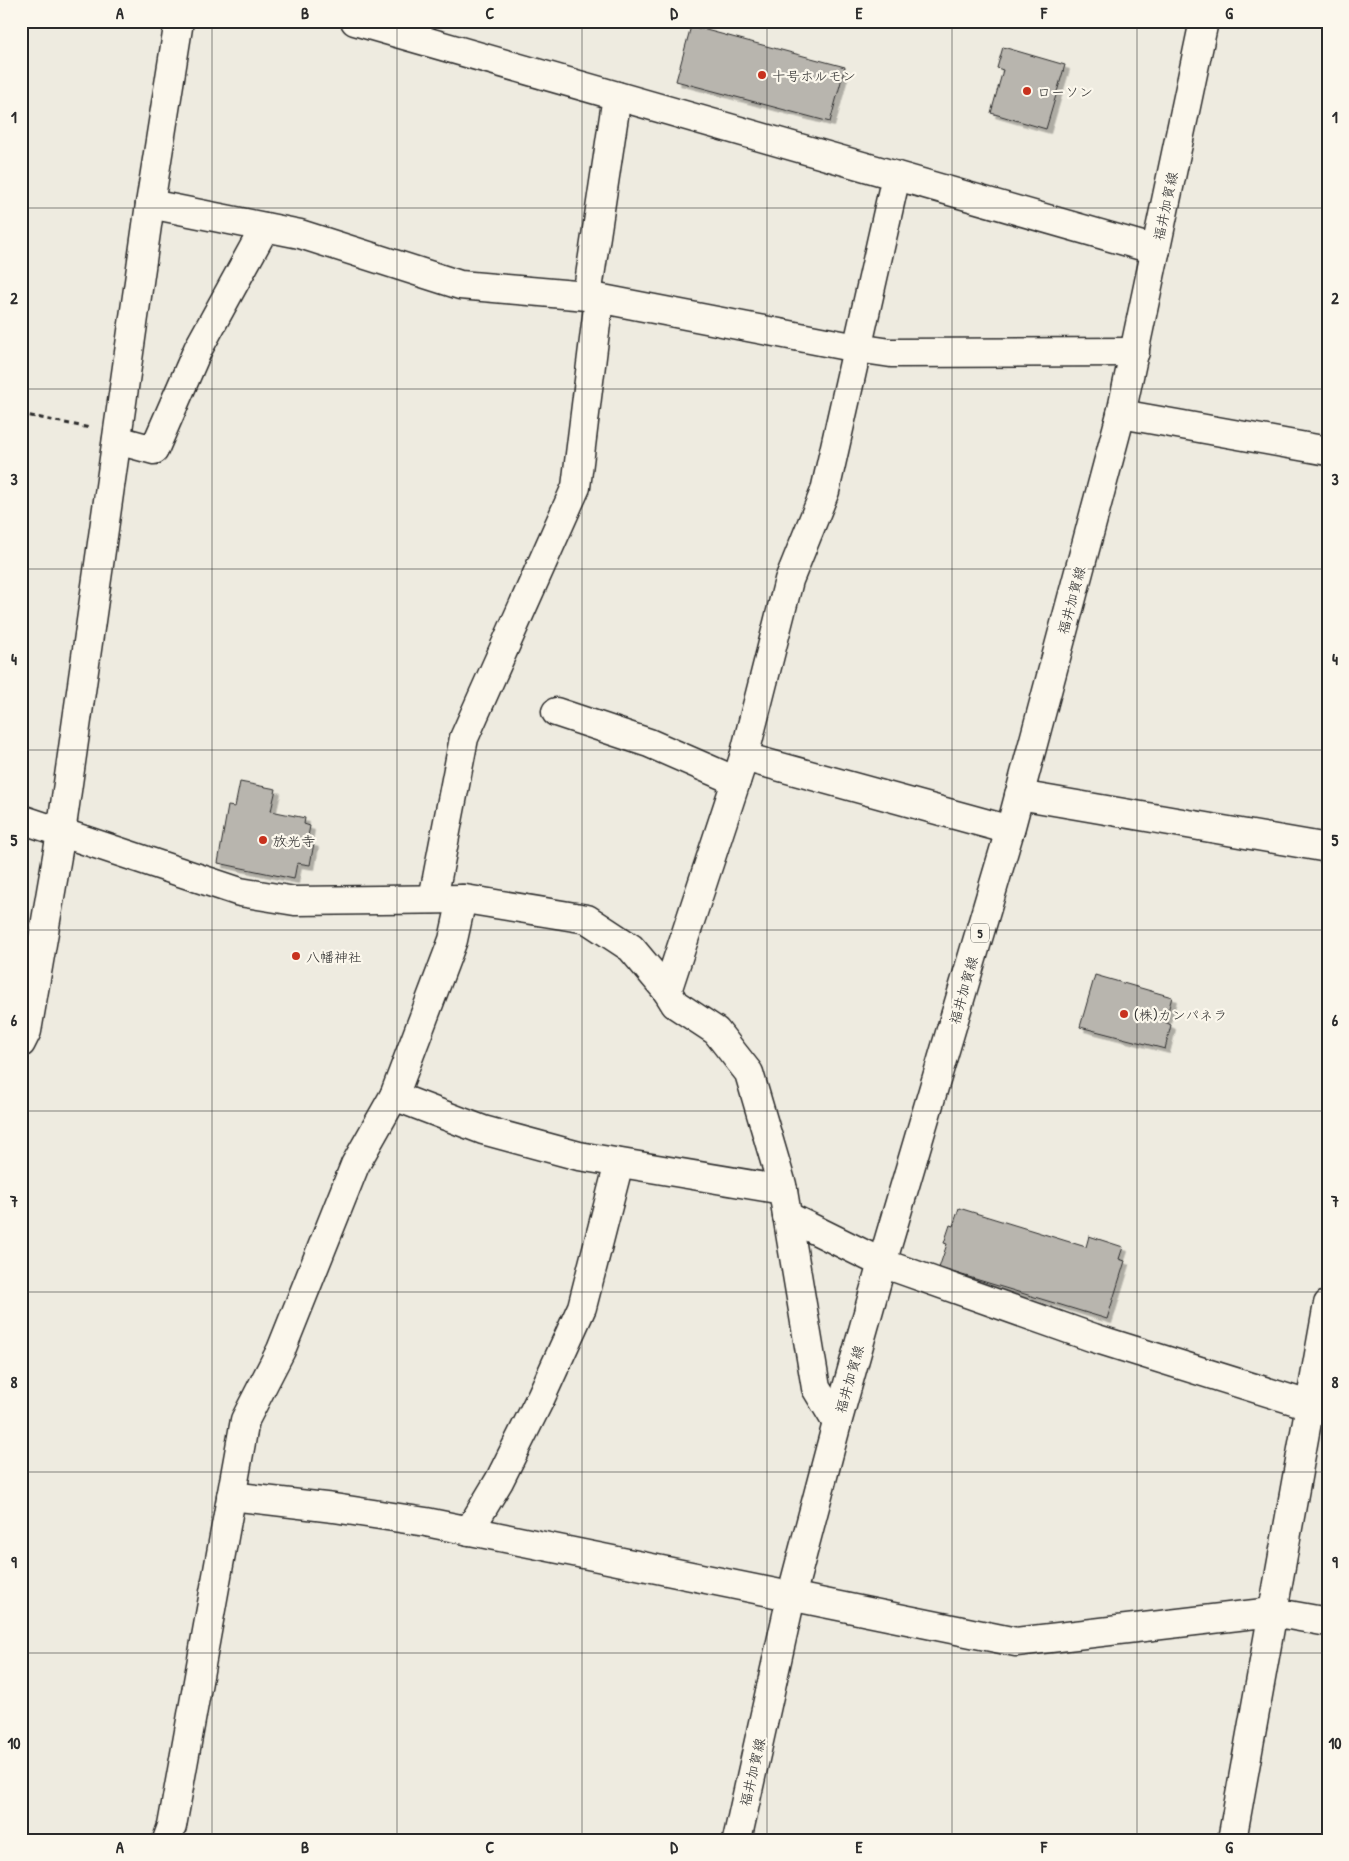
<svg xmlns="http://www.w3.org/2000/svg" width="1349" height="1861" font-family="'Patrick Hand','Klee One',sans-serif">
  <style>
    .building { fill: #b8b5ae; stroke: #2b2b2b; filter: url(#shadow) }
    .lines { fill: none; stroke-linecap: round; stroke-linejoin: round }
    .minor-casing { stroke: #2b2b2b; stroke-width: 31 }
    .major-casing { stroke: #2b2b2b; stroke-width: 31 }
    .path { stroke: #2b2b2b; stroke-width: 3; stroke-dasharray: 5 4; stroke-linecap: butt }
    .minor { stroke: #fbf7ec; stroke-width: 28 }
    .major { stroke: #fbf7ec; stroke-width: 28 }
    .grid { fill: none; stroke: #2b2b2b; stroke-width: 1; stroke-opacity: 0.55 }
    .poi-dot { fill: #c8321e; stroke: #fbf7ec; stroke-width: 2 }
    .labels { text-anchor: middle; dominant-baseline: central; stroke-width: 4.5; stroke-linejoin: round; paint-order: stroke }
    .shield { fill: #fbf7ec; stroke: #696865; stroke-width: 1 }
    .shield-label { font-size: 12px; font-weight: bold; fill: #2b2b2b }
    .poi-label { font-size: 14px; fill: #2b2b2b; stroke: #fbf7ec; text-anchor: start }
    .street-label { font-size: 14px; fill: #2b2b2b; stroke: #fbf7ec }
    .neatline { fill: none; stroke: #2b2b2b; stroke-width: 2 }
    .grid-label { font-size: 16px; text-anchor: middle; font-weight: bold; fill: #2b2b2b }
  </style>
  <defs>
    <filter id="shadow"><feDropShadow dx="4.5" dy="4.5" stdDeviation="0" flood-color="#0004"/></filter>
  </defs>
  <rect width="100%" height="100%" fill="#eeebe0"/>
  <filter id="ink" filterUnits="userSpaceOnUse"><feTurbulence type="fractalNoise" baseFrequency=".02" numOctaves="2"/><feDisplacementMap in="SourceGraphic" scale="10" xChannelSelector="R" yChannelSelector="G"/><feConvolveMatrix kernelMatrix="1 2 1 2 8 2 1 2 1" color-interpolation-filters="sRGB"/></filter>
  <g filter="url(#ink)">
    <!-- building -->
    <g class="building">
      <polygon points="691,26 845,67 830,122 676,81"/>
      <polygon points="1003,47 1065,65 1046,129 991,113 1003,70 997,68"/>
      <polygon points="240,782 276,789 271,811 305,818 304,824 310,826 307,841 314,843 310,865 297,863 294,879 218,863 228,806 235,807"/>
      <polygon points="1095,975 1172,997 1165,1022 1171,1025 1165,1049 1080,1027"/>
      <polygon points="959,1208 1086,1247 1089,1236 1123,1247 1119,1259 1125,1261 1107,1319 939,1268 947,1244 944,1243 950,1225 953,1226"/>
    </g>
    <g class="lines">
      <defs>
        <g id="minor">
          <polyline points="355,21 1156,250"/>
          <polyline points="150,204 300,234 460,285 587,296 857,348 891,353 1135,352"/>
          <polyline points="587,296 617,96"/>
          <polyline points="1121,414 1328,451"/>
          <polyline points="117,440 154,450 198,349 265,227"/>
          <polyline points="556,712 649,743 736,781"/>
          <polyline points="744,757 1010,830"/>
          <polyline points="1019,795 1328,848"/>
          <polyline points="21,819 240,892 295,901 465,899 587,919 631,948 667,991 675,1004 716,1031 749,1073 782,1185 816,1388 837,1423"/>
          <polyline points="433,899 464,738 576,487 599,299"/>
          <polyline points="667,991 744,757 789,580 825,491 896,176"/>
          <polyline points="21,1043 27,1031 61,833 150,204 179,21"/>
          <polyline points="394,1096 483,1130 579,1156 783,1190"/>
          <polyline points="787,1216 882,1263 1094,1338 1309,1405"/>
          <polyline points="231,1496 334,1508 426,1522 1016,1642 1272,1612 1328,1622"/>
          <polyline points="469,1531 499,1481 541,1397 582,1307 619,1163"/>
          <polyline points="167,1840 172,1826 245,1420 281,1350 355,1165 394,1096 453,940 462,899"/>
          <polyline points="1232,1840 1328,1304"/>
        </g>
        <polyline id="major" points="737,1840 791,1597 837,1423 882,1263 1010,830 1121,414 1204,21"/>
      </defs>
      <!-- minor casing -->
      <use href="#minor" class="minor-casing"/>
      <!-- major casing -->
      <use href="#major" class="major-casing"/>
      <!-- path -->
      <polyline class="path" points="21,414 90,428"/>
      <!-- minor -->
      <use href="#minor" class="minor"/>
      <!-- major -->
      <use href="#major" class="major"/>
    </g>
  </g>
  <!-- grid -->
  <path class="grid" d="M212,21v1819M397,21v1819M582,21v1819M767,21v1819M952,21v1819M1137,21v1819M21,208h1307M21,389h1307M21,569h1307M21,750h1307M21,930h1307M21,1111h1307M21,1292h1307M21,1472h1307M21,1653h1307"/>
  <!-- markers -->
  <g class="poi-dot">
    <circle cx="762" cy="75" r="5"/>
    <circle cx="1027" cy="91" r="5"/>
    <circle cx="263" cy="840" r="5"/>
    <circle cx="296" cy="956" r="5"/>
    <circle cx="1124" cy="1014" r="5"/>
  </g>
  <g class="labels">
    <!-- shield labels -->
    <rect class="shield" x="971" y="923.5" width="18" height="19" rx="4"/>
    <g class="shield-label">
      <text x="980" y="933">5</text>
    </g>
    <!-- poi labels -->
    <g class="poi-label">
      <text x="772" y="75">十号ホルモン</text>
      <text x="1037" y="91">ローソン</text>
      <text x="273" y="840">放光寺</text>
      <text x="306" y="956">八幡神社</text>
      <text x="1134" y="1014">(株)カンパネラ</text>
    </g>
    <!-- street labels -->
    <g class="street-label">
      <text transform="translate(1165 206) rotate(-78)">福井加賀線</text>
      <text transform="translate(1071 600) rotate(-75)">福井加賀線</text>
      <text transform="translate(963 990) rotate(-74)">福井加賀線</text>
      <text transform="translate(849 1379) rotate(-74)">福井加賀線</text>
      <text transform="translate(752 1772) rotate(-77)">福井加賀線</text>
    </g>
  </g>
  <!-- margin -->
  <rect width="1349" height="1861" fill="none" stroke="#fbf7ec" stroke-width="55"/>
  <rect x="28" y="28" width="1294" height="1806" class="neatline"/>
  <g class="grid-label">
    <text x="120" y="19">A</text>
    <text x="305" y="19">B</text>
    <text x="490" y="19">C</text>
    <text x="674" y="19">D</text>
    <text x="859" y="19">E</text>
    <text x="1044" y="19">F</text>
    <text x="1229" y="19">G</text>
    <text x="14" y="123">1</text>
    <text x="1335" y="123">1</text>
    <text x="14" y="304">2</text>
    <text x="1335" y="304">2</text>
    <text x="14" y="485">3</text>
    <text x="1335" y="485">3</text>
    <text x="14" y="665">4</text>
    <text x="1335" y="665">4</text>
    <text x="14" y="846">5</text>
    <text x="1335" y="846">5</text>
    <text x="14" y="1026">6</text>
    <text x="1335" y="1026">6</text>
    <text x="14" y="1207">7</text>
    <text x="1335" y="1207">7</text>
    <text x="14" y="1388">8</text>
    <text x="1335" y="1388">8</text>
    <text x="14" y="1568">9</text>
    <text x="1335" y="1568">9</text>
    <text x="14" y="1749">10</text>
    <text x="1335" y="1749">10</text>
    <text x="120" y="1853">A</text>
    <text x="305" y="1853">B</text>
    <text x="490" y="1853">C</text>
    <text x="674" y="1853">D</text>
    <text x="859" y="1853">E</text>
    <text x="1044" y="1853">F</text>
    <text x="1229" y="1853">G</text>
  </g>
</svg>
